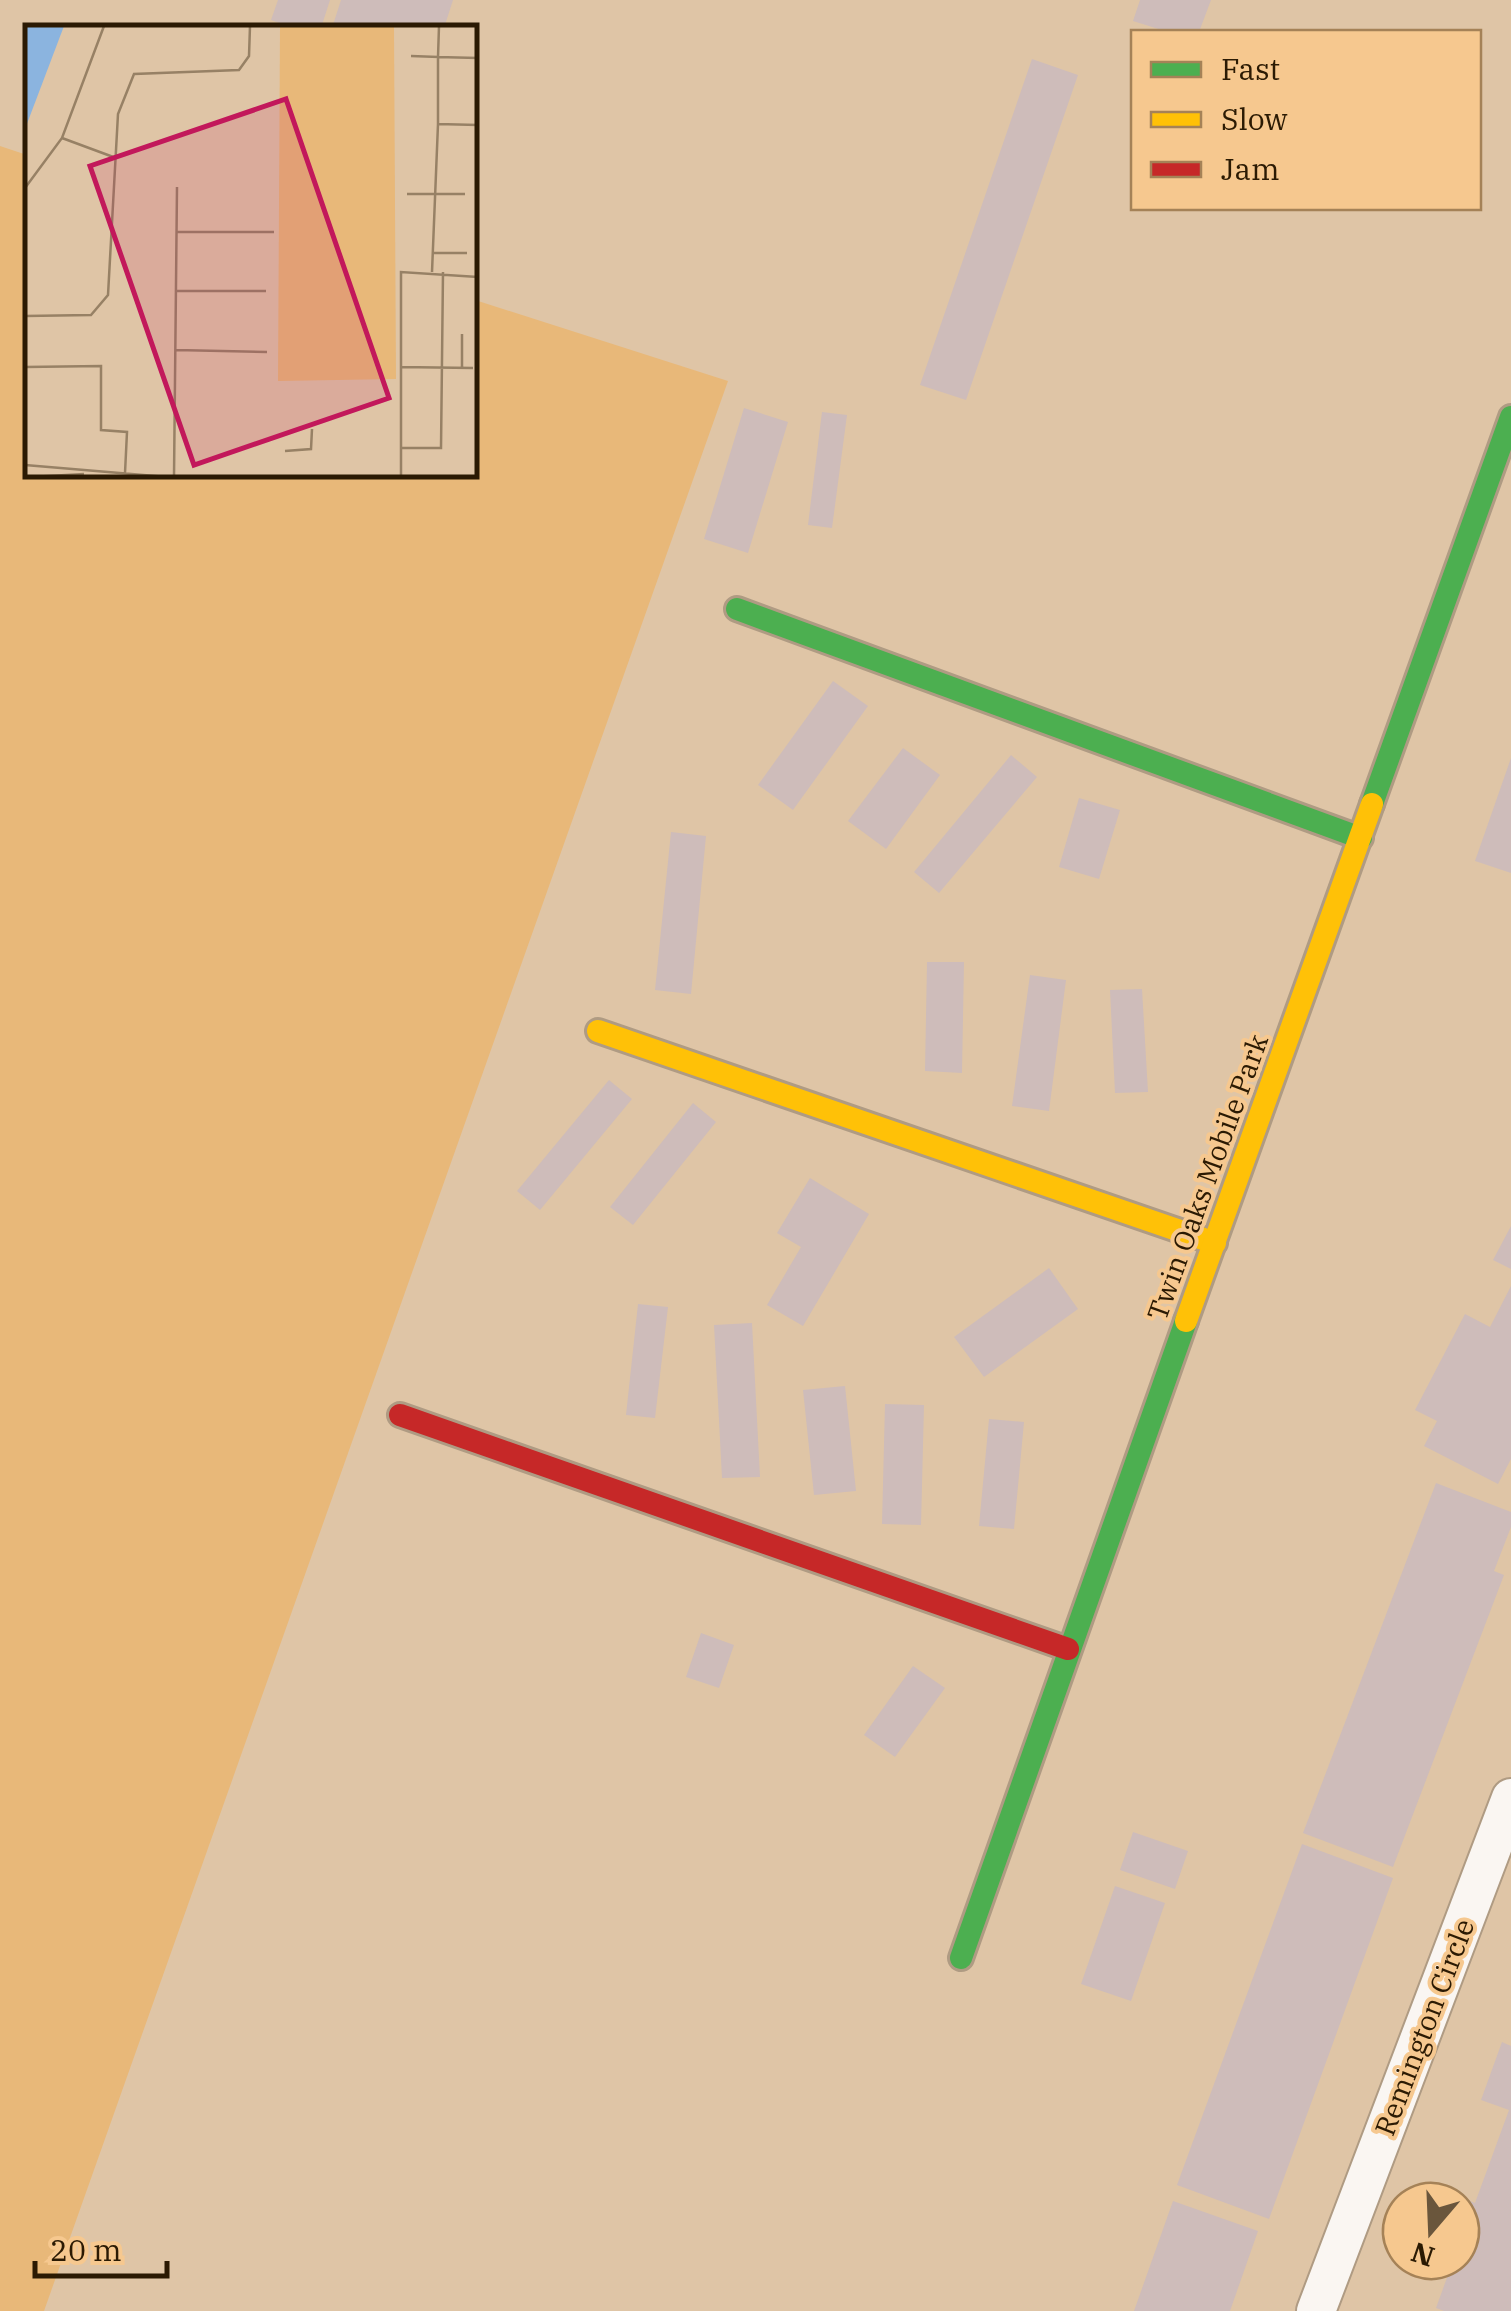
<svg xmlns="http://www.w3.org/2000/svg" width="1511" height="2311" font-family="'IBM Plex Serif',serif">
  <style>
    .green { fill: #e8b879 }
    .building { fill: #cebcba }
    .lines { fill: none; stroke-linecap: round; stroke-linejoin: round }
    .street-casing { stroke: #af9b83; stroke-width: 42 }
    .fast-casing { stroke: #af9b83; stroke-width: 28 }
    .slow-casing { stroke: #af9b83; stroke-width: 28 }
    .jam-casing { stroke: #af9b83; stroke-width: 28 }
    .street { stroke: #faf6f2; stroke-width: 38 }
    .fast { stroke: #4caf50; stroke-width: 22 }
    .slow { stroke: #ffc107; stroke-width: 22 }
    .jam { stroke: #c62828; stroke-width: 22 }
    .labels { text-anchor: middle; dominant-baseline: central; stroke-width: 8; stroke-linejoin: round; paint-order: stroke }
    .street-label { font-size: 28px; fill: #2b1a03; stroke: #f6c88f }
    .inset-road { fill: none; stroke: #978165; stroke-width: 2.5 }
    .view { fill: #c2185b; fill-opacity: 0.15; stroke: #c2185b; stroke-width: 5 }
    .inset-edge { fill: none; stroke: #2b1a03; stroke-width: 5 }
  </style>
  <rect width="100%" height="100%" fill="#dfc5a6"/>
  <!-- green -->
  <polygon class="green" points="0,146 27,155 28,475 475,475 475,300 728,381 44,2311 0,2311"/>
  <!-- building -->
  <g class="building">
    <polygon points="278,0 330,0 321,28 293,28 271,20"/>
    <polygon points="341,0 453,0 444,28 332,28"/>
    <polygon points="1140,0 1211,0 1199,32 1168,32 1133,21"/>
    <polygon points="1032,59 1078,75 966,400 920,385"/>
    <polygon points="744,408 788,422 748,553 704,539"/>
    <polygon points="822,412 847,415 832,528 808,525"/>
    <polygon points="833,681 868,706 793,810 758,785"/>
    <polygon points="903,748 940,775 886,849 848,821"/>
    <polygon points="1011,755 1037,777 939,893 914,872"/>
    <polygon points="1511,758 1511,873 1475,861"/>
    <polygon points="1079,798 1120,810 1099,879 1059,867"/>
    <polygon points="671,832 706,836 691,994 655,990"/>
    <polygon points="927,962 964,962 962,1073 925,1071"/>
    <polygon points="1030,975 1066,980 1049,1111 1012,1106"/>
    <polygon points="1142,989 1148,1092 1115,1093 1110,990"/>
    <polygon points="609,1080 632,1099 540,1210 517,1191"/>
    <polygon points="693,1103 716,1122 633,1225 610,1207"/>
    <polygon points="810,1178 869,1214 803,1326 767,1305 801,1247 777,1233"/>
    <polygon points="1511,1226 1511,1269 1493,1260"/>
    <polygon points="1049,1268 1078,1309 984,1377 954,1337"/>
    <polygon points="1511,1286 1511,1459 1498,1484 1424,1446 1437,1421 1415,1410 1465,1314 1490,1327"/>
    <polygon points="638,1304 668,1307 655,1418 626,1415"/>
    <polygon points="752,1323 760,1477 722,1478 714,1325"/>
    <polygon points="845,1386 856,1491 814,1495 803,1390"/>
    <polygon points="885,1404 924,1405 921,1525 882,1524"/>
    <polygon points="989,1419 1024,1422 1014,1529 979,1526"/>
    <polygon points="1436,1483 1511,1512 1511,1527 1494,1571 1504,1575 1393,1867 1303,1833"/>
    <polygon points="701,1633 734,1645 719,1688 686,1677"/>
    <polygon points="913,1666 945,1688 895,1757 864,1735"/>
    <polygon points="1133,1832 1188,1851 1175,1889 1120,1870"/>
    <polygon points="1302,1844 1393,1878 1269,2219 1177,2185"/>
    <polygon points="1115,1886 1165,1903 1131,2001 1081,1984"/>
    <polygon points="1502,2042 1511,2046 1511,2311 1444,2311 1436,2308 1453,2261 1461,2261 1461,2201 1444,2201 1447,2192 1475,2203 1509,2110 1481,2100"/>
    <polygon points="1173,2201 1258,2231 1230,2311 1134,2311"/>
  </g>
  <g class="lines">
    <defs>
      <polyline id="street" points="1316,2311 1511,1798"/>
      <g id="fast">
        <polyline points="737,609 1361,838"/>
        <polyline points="1372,804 1511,417"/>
        <polyline points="961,1958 1186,1321"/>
      </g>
      <g id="slow">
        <polyline points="598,1031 1215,1243"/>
        <polyline points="1186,1321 1372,804"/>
      </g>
      <polyline id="jam" points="400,1415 1068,1649"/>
    </defs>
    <!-- street casing -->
    <use href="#street" class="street-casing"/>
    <!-- fast casing -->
    <use href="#fast" class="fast-casing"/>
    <!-- slow casing -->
    <use href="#slow" class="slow-casing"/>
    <!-- jam casing -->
    <use href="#jam" class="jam-casing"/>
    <!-- street -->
    <use href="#street" class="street"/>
    <!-- fast -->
    <use href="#fast" class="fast"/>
    <!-- slow -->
    <use href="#slow" class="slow"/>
    <!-- jam -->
    <use href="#jam" class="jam"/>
  </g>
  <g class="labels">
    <!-- street labels -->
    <g class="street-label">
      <text transform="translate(1207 1177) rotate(-70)">Twin Oaks Mobile Park</text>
      <text transform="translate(1424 2027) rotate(-69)">Remington Circle</text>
    </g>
  </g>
  <!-- overview -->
  <g transform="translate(25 25)">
    <rect width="452" height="452" fill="#dfc5a6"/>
    <path d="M255,1h114l2,353 -118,2z" fill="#e8b879"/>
    <path d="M0,1h39l-39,103z" fill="#8bb4df"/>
    <path class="inset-road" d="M386,31l27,1 1,-31M413,99v-67l40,1M37,113l54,20M0,163l37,-50 42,-112M382,169h58M152,207h97M407,228h35M407,247l6,-148 40,1M151,266h90M0,291l66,-1 17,-20 10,-181 16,-40 105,-4 10,-14 1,-30M151,325l91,2M0,342l76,-1v64l26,2 -2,41M375,342l73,1M437,343v-34M375,423h41l2,-176M260,426l26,-2 1,-20M0,440l142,12M5,452l54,-3M149,452l3,-290M376,452v-205l77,5"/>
    <path class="view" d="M261,74l103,299 -195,67 -104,-299z"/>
    <rect width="452" height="452" class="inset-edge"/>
  </g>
  <!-- legend -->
  <rect x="1131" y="30" width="350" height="180" fill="#f6c88f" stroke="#a58257" stroke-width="2.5"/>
  <rect x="1151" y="62" width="50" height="15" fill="#4caf50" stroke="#a58257" stroke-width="2.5"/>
  <text x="1221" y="80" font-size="30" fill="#2b1a03">Fast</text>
  <rect x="1151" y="112" width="50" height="15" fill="#ffc107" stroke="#a58257" stroke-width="2.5"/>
  <text x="1221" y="130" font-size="30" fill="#2b1a03">Slow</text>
  <rect x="1151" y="162" width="50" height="15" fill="#c62828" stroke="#a58257" stroke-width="2.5"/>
  <text x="1221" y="180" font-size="30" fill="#2b1a03">Jam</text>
  <!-- north arrow -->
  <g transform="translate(1431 2231) rotate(199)"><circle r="48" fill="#f6c88f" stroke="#a58257" stroke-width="2.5"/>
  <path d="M0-8L18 38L0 25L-18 38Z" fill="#6a563c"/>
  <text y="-15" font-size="28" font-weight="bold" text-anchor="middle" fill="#2b1a03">N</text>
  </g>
  <!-- scale -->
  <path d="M35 2261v15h132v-15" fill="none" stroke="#2b1a03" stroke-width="5"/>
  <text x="50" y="2261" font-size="30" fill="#2b1a03" stroke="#f6c88f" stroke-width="8" paint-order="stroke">20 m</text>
</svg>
